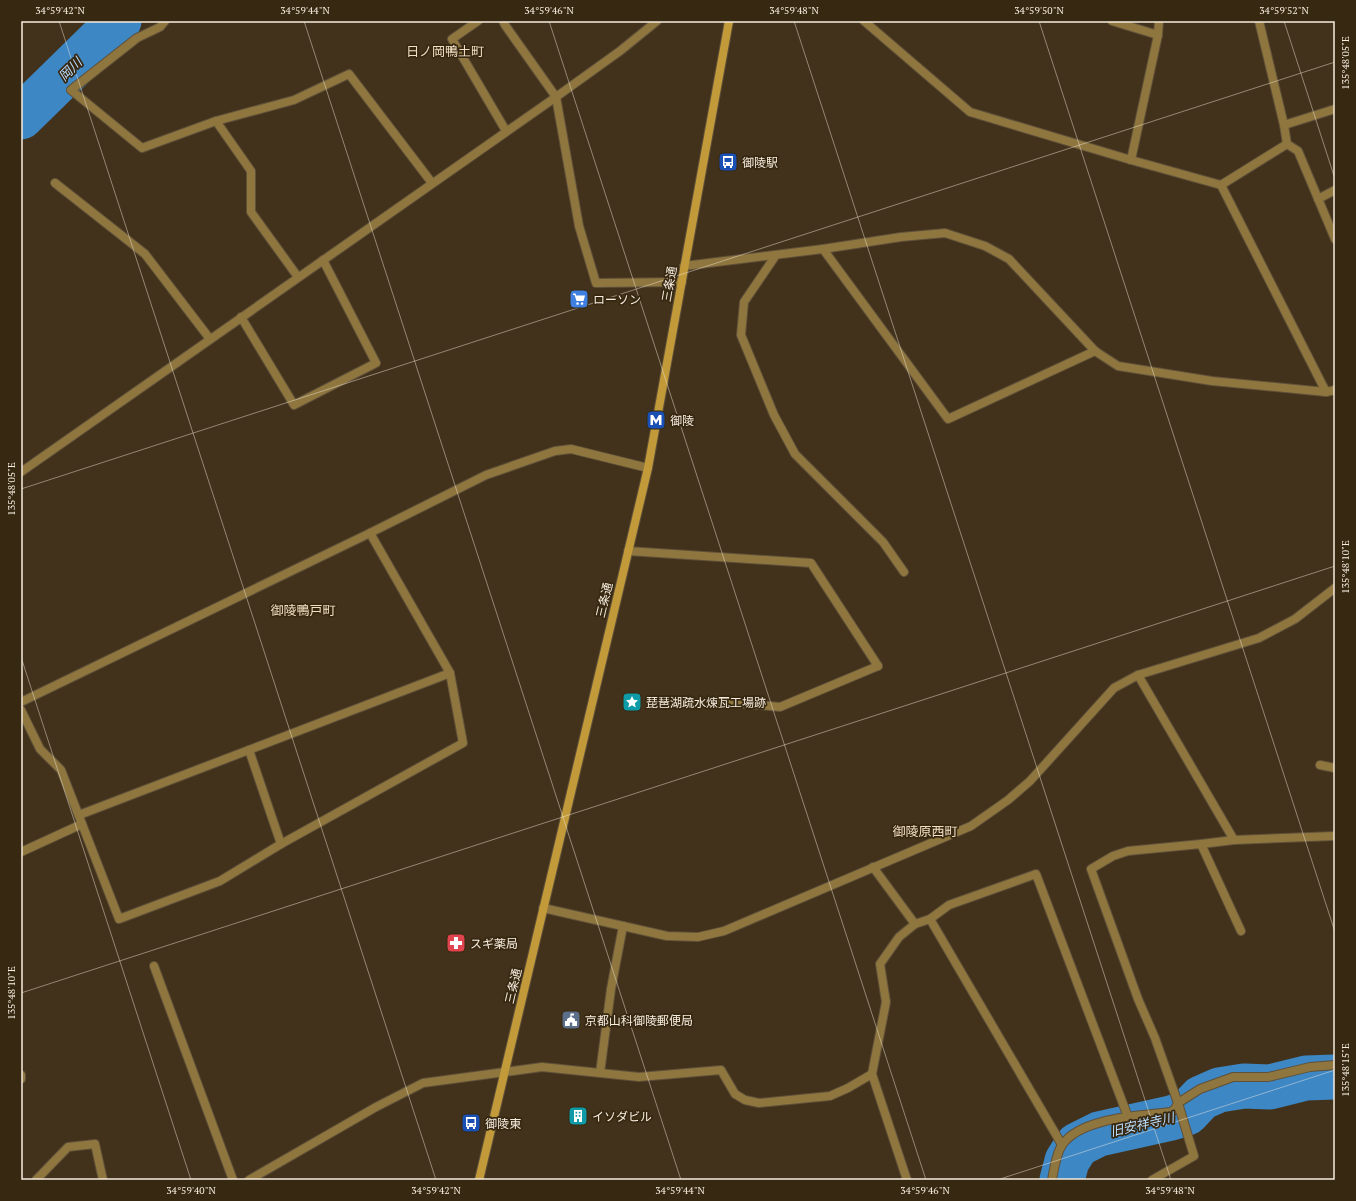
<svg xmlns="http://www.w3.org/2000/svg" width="1356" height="1201" font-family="'PT Serif','Noto Sans JP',serif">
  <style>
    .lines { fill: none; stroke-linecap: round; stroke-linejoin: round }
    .river { stroke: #3d87c5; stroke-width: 45 }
    .service-casing { stroke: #5f503a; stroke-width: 10 }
    .minor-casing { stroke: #5f503a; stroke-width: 10 }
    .secondary-casing { stroke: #5f503a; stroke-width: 10 }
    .service { stroke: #8f763e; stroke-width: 8 }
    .minor { stroke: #8f763e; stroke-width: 8 }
    .secondary { stroke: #c29a39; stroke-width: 8 }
    .ticks { fill: none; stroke: #f7eddf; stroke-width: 1; stroke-opacity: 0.45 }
    .labels { text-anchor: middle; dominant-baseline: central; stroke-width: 3.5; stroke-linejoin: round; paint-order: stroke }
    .poi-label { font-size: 12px; fill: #f7eddf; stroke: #372811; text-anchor: start }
    .street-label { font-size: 12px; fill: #f7eddf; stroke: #372811 }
    .neighbourhood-label { font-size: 13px; fill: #f2dfc3; stroke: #372811 }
    .water-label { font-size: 13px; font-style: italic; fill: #baddff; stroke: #372811 }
    .neatline { fill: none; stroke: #f7eddf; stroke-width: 1.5 }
    .ticks-label { font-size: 10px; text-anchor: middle; fill: #f7eddf }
  </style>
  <rect width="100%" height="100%" fill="#42321b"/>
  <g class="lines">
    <!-- river -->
    <g class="river">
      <polyline points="21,117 119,21"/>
      <polyline points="1062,1180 1067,1161 1077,1145 1099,1134 1171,1118 1187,1113 1201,1098 1219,1090 1244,1086 1270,1087 1306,1078 1335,1077"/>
    </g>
    <defs>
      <g id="service">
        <polyline points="478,21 452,39 506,131"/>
        <polyline points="503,21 505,25 556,97 579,226 596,283 682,282"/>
        <polyline points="1112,21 1158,35 1159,21"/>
        <polyline points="216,121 251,171 251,212 298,277"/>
        <polyline points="1284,125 1335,109"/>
        <polyline points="1131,160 1158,35"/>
        <polyline points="776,255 744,302 741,335 774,415 795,454 883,542 904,572"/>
        <polyline points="241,317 294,405 376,363 323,260"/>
        <polyline points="1138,675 1234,840"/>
        <polyline points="716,701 780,707 878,666"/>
        <polyline points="1320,765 1335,768"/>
        <polyline points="1201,844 1241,931"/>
        <polyline points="930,919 1062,1145"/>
        <polyline points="154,966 233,1180"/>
        <polyline points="505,1072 542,1067 639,1077 721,1070 735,1094 745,1100 759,1103 830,1096 848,1088 872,1074"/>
        <polyline points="600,1073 611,989 623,926"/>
        <polyline points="907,1180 872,1074 886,1002 880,964 899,937 915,924 930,919 949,905 1036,874 1128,1117"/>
        <path d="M1052,1180c2,-11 4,-26 10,-35 19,-28 79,-29 109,-33l4,-3 3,-6 -23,-65 -17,-39 -47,-130 22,-13 15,-5 73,-7 33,-4 101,-4"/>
      </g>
      <g id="minor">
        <polyline points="165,21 160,27 137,38 71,90 142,148 216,121 294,100 349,74 432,183"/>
        <polyline points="864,21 970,112 1131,160 1221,185 1287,144"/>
        <polyline points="1259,21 1284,125 1287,144 1298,151 1335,239"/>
        <polyline points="55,183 145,254 210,339"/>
        <polyline points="1221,185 1326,392"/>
        <polyline points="1318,199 1335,190"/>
        <polyline points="823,249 948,419 1095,351"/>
        <polyline points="684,266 823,249 901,237 945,233 985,246 1009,259 1095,351 1118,366 1212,381 1326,392 1335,390"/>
        <polyline points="21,472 556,97 620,51 657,21"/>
        <polyline points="628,551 811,563 878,666"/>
        <polyline points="21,702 370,533 486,475 555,451 571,449 648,468"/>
        <polyline points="21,710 40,749 61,770 119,919 220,881 281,844 463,743 450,673 370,533"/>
        <polyline points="249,750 281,844"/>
        <polyline points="79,815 450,673"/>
        <polyline points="21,852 82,824"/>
        <polyline points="873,867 915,924"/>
        <polyline points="543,908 667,936 698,937 724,931 971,826 1008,800 1030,781 1114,688 1138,675 1259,638 1295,619 1335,588"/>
        <polyline points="21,1075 21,1079"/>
        <polyline points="36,1180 68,1147 95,1144 103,1180"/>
        <polyline points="249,1180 376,1107 423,1083 505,1072"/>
        <polyline points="1152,1180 1194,1156 1178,1103 1200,1089 1233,1077 1268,1077 1310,1067 1335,1065"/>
      </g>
      <polyline id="secondary" points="479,1180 648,468 729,21"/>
    </defs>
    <!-- service casing -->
    <use href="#service" class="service-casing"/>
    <!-- minor casing -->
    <use href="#minor" class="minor-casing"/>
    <!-- secondary casing -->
    <use href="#secondary" class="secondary-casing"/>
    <!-- service -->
    <use href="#service" class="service"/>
    <!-- minor -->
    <use href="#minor" class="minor"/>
    <!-- secondary -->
    <use href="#secondary" class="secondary"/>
  </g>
  <!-- ticks -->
  <path class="ticks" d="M59,21l377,1159M304,21l377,1159M549,21l377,1159M794,21l377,1159M1039,21l296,911M1284,21l51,158M21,489l1314,-427M21,657l170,523M21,993l1314,-427M997,1180l338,-110"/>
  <!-- icons -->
  <defs>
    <symbol id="bus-square" viewBox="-11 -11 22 22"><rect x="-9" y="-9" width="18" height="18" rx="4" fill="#1a4fb4" stroke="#372811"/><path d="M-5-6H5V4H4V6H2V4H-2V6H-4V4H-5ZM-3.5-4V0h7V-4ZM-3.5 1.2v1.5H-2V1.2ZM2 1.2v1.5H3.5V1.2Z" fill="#fff"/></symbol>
    <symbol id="supermarket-square" viewBox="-11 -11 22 22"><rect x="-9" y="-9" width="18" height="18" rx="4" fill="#3f7fe0" stroke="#372811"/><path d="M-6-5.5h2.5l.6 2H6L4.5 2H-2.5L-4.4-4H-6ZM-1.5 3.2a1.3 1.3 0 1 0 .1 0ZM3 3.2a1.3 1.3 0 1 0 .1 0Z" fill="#fff"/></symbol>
    <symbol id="metro-square" viewBox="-11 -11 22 22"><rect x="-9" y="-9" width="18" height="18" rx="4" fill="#1a4fb4" stroke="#372811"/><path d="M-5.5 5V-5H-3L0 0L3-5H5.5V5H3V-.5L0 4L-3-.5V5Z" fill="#fff"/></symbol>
    <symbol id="sight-square" viewBox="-11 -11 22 22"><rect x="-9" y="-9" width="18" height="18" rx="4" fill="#0f9aa8" stroke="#372811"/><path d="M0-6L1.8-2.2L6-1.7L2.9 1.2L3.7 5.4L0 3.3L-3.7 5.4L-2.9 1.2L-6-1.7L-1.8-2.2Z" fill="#fff"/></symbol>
    <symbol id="pharmacy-square" viewBox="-11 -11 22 22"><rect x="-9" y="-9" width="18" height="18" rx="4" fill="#e0444e" stroke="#372811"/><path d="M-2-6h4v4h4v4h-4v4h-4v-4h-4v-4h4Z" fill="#fff"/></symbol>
    <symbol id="civic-square" viewBox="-11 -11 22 22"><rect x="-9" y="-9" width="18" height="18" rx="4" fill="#5c6f8a" stroke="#372811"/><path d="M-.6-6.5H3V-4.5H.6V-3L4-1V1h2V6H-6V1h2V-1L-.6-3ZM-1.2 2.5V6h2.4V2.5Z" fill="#fff"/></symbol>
    <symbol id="building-square" viewBox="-11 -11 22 22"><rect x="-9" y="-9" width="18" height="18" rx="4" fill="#0f9aa8" stroke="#372811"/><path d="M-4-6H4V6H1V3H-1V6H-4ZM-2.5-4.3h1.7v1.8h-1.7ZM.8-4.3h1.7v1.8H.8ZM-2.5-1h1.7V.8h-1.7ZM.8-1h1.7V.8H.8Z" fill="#fff"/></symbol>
  </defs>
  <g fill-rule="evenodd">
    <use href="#bus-square" x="717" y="151" width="22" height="22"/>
    <use href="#supermarket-square" x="568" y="288" width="22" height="22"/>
    <use href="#metro-square" x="645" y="409" width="22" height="22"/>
    <use href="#sight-square" x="621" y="691" width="22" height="22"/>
    <use href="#pharmacy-square" x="445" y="932" width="22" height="22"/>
    <use href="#civic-square" x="560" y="1009" width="22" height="22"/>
    <use href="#building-square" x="567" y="1105" width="22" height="22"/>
    <use href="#bus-square" x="460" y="1112" width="22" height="22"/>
  </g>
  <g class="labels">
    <!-- poi labels -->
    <g class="poi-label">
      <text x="742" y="162">御陵駅</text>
      <text x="593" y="299">ローソン</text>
      <text x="670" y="420">御陵</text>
      <text x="646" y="702">琵琶湖疏水煉瓦工場跡</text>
      <text x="470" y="943">スギ薬局</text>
      <text x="585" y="1020">京都山科御陵郵便局</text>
      <text x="592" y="1116">イソダビル</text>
      <text x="485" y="1123">御陵東</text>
    </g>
    <!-- street labels -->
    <g class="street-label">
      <text transform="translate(669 284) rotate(-80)">三条通</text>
      <text transform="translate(604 600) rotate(-77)">三条通</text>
      <text transform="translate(513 986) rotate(-77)">三条通</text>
    </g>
    <!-- neighbourhood labels -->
    <g class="neighbourhood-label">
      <text x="445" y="51">日ノ岡鴨土町</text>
      <text x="303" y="610">御陵鴨戸町</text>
      <text x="925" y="831">御陵原西町</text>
    </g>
    <!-- water labels -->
    <g class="water-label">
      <text transform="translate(70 69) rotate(-45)">岡川</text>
      <text transform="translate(1142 1124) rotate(-13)">旧安祥寺川</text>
    </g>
  </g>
  <!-- border -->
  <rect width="1356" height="1201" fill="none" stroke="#372811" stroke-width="44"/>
  <rect x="22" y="22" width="1312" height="1157" class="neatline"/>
  <g class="ticks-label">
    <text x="60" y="14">34°59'42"N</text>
    <text x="305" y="14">34°59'44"N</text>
    <text x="549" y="14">34°59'46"N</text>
    <text x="794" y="14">34°59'48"N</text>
    <text x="1039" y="14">34°59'50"N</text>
    <text x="1284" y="14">34°59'52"N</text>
    <text transform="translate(1345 63) rotate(-90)" y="4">135°48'05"E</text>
    <text transform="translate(11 489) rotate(-90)" y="4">135°48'05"E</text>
    <text transform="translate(1345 567) rotate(-90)" y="4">135°48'10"E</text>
    <text transform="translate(11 993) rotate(-90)" y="4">135°48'10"E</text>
    <text transform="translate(1345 1070) rotate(-90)" y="4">135°48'15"E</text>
    <text x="191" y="1194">34°59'40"N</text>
    <text x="436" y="1194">34°59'42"N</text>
    <text x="680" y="1194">34°59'44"N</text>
    <text x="925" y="1194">34°59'46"N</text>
    <text x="1170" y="1194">34°59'48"N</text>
  </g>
</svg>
